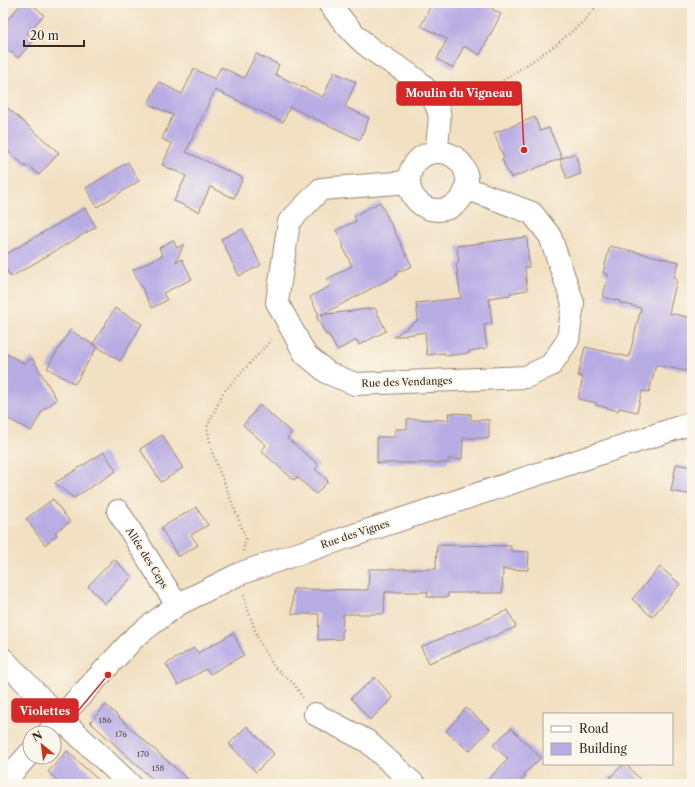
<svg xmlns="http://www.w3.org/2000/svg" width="695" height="787" font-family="'Libre Caslon Text',serif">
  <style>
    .building { fill: #b8ace4 }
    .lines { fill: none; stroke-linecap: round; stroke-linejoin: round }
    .minor-casing { stroke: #968570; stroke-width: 24 }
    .path { stroke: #968570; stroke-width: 2.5; stroke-dasharray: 1 3; stroke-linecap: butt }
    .minor { stroke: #fff; stroke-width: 22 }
    .labels { text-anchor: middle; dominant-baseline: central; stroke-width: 4; stroke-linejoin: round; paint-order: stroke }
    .number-label { font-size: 8px; fill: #5a4a50 }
    .street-label { font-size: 10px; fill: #3b2a1e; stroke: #fbf7ec }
    .leader { fill: none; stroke: #d62828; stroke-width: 1.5 }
    .callout-dot { fill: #d62828; stroke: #fbf7ec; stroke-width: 1.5 }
    .callout { fill: #d62828; stroke: #d62828; stroke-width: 1.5 }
    .callout-label { font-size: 11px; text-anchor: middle; font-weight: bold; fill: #fff }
  </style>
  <rect width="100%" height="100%" fill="#fbf7ec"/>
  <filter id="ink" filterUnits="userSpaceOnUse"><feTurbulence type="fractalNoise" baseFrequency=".025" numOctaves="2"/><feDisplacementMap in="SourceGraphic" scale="8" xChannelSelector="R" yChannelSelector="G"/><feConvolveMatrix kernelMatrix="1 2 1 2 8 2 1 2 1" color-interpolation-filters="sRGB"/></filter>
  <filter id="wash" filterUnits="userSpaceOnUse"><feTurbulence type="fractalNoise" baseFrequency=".012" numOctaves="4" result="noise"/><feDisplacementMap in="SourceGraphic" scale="16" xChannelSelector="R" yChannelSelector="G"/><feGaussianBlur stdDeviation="0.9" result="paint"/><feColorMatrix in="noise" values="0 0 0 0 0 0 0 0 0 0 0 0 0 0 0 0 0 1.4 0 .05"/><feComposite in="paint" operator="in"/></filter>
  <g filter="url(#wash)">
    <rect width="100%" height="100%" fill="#f2e0c2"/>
    <g id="blocks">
      <!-- building -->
      <g class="building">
        <polygon points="22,3 31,3 44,15 27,34 34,40 18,58 3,46 3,25"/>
        <polygon points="432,3 495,3 492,9 501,14 480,55 464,46 453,68 437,59 447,39 421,26"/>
        <polygon points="256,54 279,65 275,74 323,97 334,72 356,82 345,107 369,118 360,140 290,107 283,122 215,90 186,152 243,178 234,198 210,187 199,212 174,201 186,176 162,165 172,144 162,139 173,115 148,104 159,82 182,94 194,69 215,79 221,67 244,78"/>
        <polygon points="3,104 59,153 39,175 28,165 26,167 3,147"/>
        <polygon points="535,117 540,131 549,128 562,158 511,178 510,174 509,175 502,159 504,158 494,133"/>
        <polygon points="575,153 581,174 567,179 560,159"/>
        <polygon points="128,162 139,181 97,207 86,188"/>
        <polygon points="380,202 412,266 396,273 397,275 321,315 375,308 386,331 359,345 357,340 337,350 328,334 326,335 316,316 319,315 310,297 330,286 327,279 352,266 343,247 344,246 336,230 356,221 354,216"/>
        <polygon points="85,208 96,227 11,277 3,264 3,256"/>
        <polygon points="242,229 261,265 239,276 221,239"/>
        <polygon points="527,237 529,267 525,268 527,290 510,293 510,295 489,298 492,324 484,325 487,348 469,351 469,353 445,356 445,353 427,355 425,332 394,337 418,320 416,303 461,298 456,263 459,263 457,246"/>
        <polygon points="173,240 177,248 184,244 176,262 182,259 192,279 163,293 167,300 152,308 133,270 163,255 159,248"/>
        <polygon points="610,246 679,262 674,278 677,279 669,313 692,318 692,372 656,365 649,392 642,391 637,412 619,408 618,411 596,405 596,403 578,399 583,377 578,376 585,347 629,357 641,308 620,303 620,301 603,297 608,274 603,273"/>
        <polygon points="115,308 142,324 120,361 93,344"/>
        <polygon points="70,330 97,347 75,384 47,368"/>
        <polygon points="3,352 25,364 32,358 57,400 43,410 31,431 3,416"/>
        <polygon points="260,405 292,433 287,438 319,465 315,469 328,481 316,494 297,477 294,480 261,451 266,445 243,425"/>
        <polygon points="448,413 471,414 471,420 489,420 489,438 463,438 462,459 448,459 448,463 377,463 377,437 395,437 395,429 407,429 407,419 449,420"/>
        <polygon points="162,435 183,468 161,482 140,449"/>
        <polygon points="104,452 116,471 74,498 55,483"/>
        <polygon points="676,464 692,467 692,495 671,491"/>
        <polygon points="53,499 70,522 55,532 57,535 45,545 26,519"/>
        <polygon points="196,507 208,525 191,535 198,545 178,557 161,528"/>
        <polygon points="437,545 511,546 511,551 529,552 528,570 503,569 502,593 448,593 448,597 427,597 428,592 385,592 384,614 343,614 342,639 318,640 319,614 292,614 293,589 368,590 369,569 436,569"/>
        <polygon points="114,559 132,577 105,604 88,586"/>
        <polygon points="660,567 680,584 652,617 632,599"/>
        <polygon points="508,610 516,627 429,663 421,647"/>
        <polygon points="233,633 244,655 210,674 206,669 178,685 166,664 194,648 198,653"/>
        <polygon points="375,677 393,698 370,720 351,698"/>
        <polygon points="106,705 136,733 193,784 158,784 90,722"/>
        <polygon points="466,708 490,729 469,751 446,731"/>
        <polygon points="247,726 274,754 256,772 229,744"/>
        <polygon points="511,728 541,758 524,774 526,776 518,784 484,784 508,759 493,745"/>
        <polygon points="67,751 83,766 103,784 61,784 48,772"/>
        <polygon points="624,764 626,764 644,784 603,784"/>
      </g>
    </g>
  </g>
  <g filter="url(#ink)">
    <use href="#blocks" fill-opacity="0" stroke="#968570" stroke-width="1"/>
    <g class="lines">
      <defs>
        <g id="minor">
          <path d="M329,3c12,16 25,33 41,45 25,20 58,30 69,64 2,8 -2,31 -3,40"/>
          <circle cx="438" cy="181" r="29"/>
          <polyline points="409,182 321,189 289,222 277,302 305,354 328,373 355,384 526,377 551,365 568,340 573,303 550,236 532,213 466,188"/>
          <polyline points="118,511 177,605"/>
          <polyline points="3,659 60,718 130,784"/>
          <polyline points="315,714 367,741 414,784"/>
          <polyline points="48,733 60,718 135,637 177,605 239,574 276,561 692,423"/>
          <polyline points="3,783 30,753"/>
        </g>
      </defs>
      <!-- minor casing -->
      <use href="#minor" class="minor-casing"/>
      <!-- path -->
      <g class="path">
        <polyline points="455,99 488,90 525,66 557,44 584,21 599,3"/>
        <polyline points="243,551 246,538 212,452 207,427 223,393 273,338"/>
        <polyline points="244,595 247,608 259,641 274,667 294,684 303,698"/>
      </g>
      <!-- minor -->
      <use href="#minor" class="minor"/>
    </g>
  </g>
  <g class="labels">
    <!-- number labels -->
    <g class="number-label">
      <text x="105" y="720">186</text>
      <text x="121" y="734">176</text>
      <text x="143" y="754">170</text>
      <text x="158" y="768">158</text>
    </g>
    <!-- street labels -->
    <g class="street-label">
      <text transform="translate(407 382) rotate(-2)">Rue des Vendanges</text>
      <text transform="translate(355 534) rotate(-18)">Rue des Vignes</text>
      <text transform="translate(147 558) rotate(58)">Allée des Ceps</text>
    </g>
  </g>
  <!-- callouts -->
  <path class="leader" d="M524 150L521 93M108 675L78 711"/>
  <g class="callout-dot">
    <circle cx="524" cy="150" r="4"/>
    <circle cx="108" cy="675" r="4"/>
  </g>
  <g class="callout">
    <rect x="397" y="82" width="124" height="23" rx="4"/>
    <rect x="12" y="699" width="66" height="23" rx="4"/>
  </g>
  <g class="callout-label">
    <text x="459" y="97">Moulin du Vigneau</text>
    <text x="45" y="715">Violettes</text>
  </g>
  <!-- margin -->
  <rect width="695" height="787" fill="none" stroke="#fbf7ec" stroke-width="16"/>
  <!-- legend -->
  <rect x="543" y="713" width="130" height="52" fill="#fbf7ec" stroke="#aea59a"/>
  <rect x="551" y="726" width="20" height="6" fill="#ffffff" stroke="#aea59a"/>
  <text x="579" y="733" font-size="12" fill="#3b2a1e">Road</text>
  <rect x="551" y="743" width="20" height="12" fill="#b8ace4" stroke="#aea59a"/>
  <text x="579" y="753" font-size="12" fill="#3b2a1e">Building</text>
  <!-- north arrow -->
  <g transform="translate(42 745) rotate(331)"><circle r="19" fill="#fbf7ec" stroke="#aea59a"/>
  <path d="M0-3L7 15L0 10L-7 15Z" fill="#c8321e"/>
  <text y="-6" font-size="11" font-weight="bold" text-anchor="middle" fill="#3b2a1e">N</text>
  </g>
  <!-- scale -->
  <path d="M24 40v6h60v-6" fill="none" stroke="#3b2a1e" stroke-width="2"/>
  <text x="30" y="40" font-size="12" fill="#3b2a1e" stroke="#fbf7ec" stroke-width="3" paint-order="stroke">20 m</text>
</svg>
